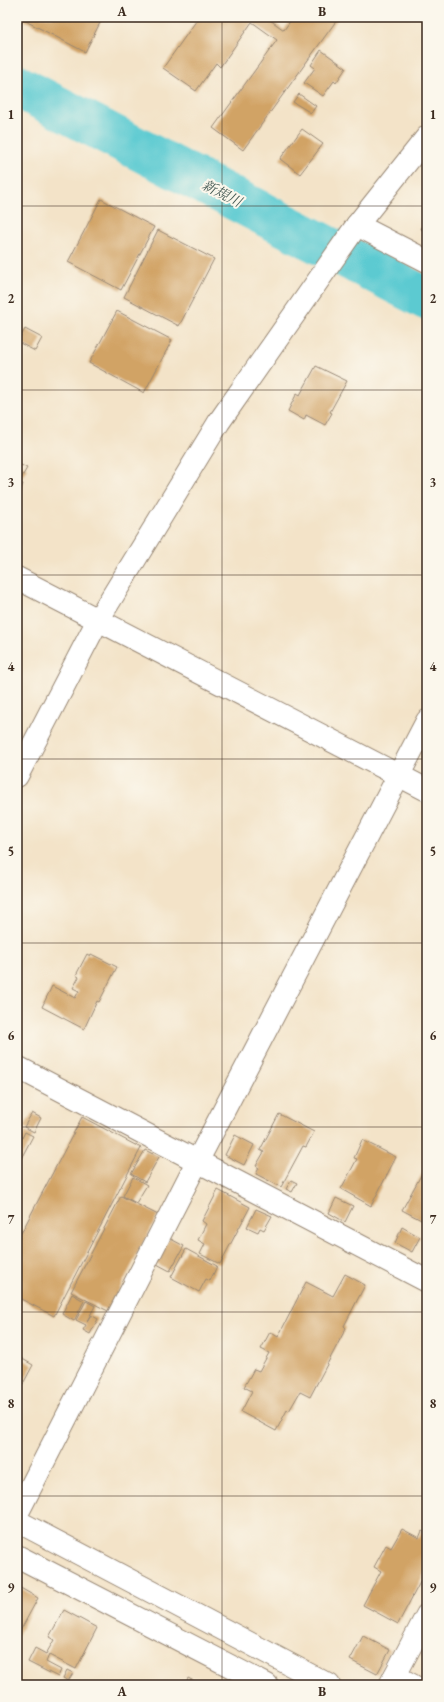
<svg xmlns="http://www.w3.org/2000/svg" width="444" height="1702" font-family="'EB Garamond','Noto Serif JP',serif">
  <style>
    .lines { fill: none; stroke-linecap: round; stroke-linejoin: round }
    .river { stroke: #5ccad1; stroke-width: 43 }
    .building { fill: #d1a365 }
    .street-casing { stroke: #978673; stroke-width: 24 }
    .secondary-casing { stroke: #978673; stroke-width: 24 }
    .street { stroke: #fff; stroke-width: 22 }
    .secondary { stroke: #fff; stroke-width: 22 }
    .grid { fill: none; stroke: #3b2a1e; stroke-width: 1; stroke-opacity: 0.55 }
    .labels { text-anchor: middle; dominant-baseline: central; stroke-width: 4; stroke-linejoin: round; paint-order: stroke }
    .water-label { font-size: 14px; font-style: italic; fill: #455a54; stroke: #fbf7ec }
    .neatline { fill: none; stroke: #3b2a1e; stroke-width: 1.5 }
    .grid-label { font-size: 13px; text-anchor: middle; font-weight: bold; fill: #3b2a1e }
  </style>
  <rect width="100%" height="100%" fill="#fbf7ec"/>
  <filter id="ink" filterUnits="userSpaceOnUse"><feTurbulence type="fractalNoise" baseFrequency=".025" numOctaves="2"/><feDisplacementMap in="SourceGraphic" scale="8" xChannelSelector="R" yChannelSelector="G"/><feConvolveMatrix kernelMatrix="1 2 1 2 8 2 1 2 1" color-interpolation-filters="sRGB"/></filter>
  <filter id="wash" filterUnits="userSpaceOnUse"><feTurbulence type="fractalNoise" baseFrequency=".012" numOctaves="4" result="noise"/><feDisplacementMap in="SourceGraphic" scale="16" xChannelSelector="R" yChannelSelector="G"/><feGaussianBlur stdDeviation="0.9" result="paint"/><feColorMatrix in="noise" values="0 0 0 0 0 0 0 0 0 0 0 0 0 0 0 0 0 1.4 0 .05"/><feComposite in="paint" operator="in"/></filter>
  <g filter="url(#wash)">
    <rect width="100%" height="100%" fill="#f3e3c8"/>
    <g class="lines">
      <!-- river -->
      <polyline class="river" points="17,86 427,299"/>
    </g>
    <g id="blocks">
      <!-- building -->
      <g class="building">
        <polygon points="18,17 103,17 85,52"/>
        <polygon points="199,17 266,17 284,30 293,17 339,17 243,150 213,128 277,40 252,22 220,67 216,63 196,91 163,68"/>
        <polygon points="321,50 346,68 336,83 334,81 323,96 304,83 315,68 311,65"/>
        <polygon points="299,94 316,106 311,113 293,102"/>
        <polygon points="302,129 323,144 300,174 280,159"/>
        <polygon points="101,199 154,227 121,290 68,262"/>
        <polygon points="427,217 427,232 421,229"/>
        <polygon points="158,230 214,259 179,326 124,297"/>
        <polygon points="117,311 172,340 144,393 89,363"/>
        <polygon points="25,329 42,338 35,351 18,342"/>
        <polygon points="316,366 347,381 330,412 332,413 325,425 306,415 304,420 288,411 297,393 300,395"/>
        <polygon points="17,463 27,468 19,482 23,484 17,499"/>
        <polygon points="87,954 90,956 91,954 117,967 99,1002 97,1001 84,1029 42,1007 52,986 75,998 79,991 73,988 79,977 76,975"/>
        <polygon points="32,1113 41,1118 34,1132 24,1127"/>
        <polygon points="279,1114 314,1132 306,1147 303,1146 281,1187 256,1174 259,1168 256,1166 264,1152 260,1150"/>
        <polygon points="82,1117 141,1148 54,1316 17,1297 17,1241"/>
        <polygon points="25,1132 33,1136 17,1166 17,1148"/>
        <polygon points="235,1135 254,1145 244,1165 225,1155"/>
        <polygon points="362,1140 396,1157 371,1206 341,1189 357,1159 354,1158"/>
        <polygon points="145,1150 159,1157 145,1182 131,1174"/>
        <polygon points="425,1168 427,1169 427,1223 402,1210"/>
        <polygon points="133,1177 147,1185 136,1203 123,1196"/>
        <polygon points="291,1180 297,1183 292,1192 286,1189"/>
        <polygon points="218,1190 250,1207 220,1264 200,1254 205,1244 198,1240 206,1224 202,1221"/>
        <polygon points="121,1196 158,1215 108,1311 71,1292"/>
        <polygon points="336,1198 353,1206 345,1222 329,1213"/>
        <polygon points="256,1209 272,1216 264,1230 260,1228 258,1232 247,1227"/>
        <polygon points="402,1227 420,1237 412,1252 395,1243"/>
        <polygon points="169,1238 184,1246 170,1271 155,1263"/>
        <polygon points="186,1249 217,1266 210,1281 206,1279 199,1292 171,1277"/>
        <polygon points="345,1274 365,1285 344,1326 346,1328 310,1397 300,1392 289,1411 287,1410 276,1431 241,1412 252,1391 244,1387 254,1369 259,1371 269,1353 261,1349 270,1332 278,1337 306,1282 333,1296"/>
        <polygon points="72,1294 84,1301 74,1321 62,1314"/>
        <polygon points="86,1301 95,1306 87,1321 91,1315 98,1319 90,1334 83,1330 86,1325 76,1320"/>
        <polygon points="17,1356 33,1365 17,1395"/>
        <polygon points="402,1529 419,1538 422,1531 427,1534 427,1569 398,1624 363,1605 381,1571 374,1567 386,1545 391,1548"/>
        <polygon points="17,1586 38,1598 18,1635 17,1634"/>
        <polygon points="64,1610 97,1628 76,1669 49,1655 46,1662 61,1670 58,1677 28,1662 35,1648 46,1654 54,1640 49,1637"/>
        <polygon points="363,1636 390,1650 377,1674 350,1660"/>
        <polygon points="67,1670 73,1673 68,1681 63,1678"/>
        <polygon points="188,1678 196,1682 195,1685 185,1685"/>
      </g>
    </g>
  </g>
  <g filter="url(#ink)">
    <use href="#blocks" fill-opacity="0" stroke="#978673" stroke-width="1"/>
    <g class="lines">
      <defs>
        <g id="street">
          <polyline points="357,225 427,261"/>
          <polyline points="17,578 427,790"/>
          <polyline points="17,1067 427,1281"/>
          <polyline points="17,1514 198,1160 427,721"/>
          <polyline points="395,1676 412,1685"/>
          <polyline points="390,1685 427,1615"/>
        </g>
        <g id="secondary">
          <polyline points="17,776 98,620 219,422 357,225 427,137"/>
          <polyline points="17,1521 329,1685"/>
          <polyline points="17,1556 267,1685"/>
        </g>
      </defs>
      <!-- street casing -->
      <use href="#street" class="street-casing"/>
      <!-- secondary casing -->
      <use href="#secondary" class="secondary-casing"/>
      <!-- street -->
      <use href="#street" class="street"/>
      <!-- secondary -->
      <use href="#secondary" class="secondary"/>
    </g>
  </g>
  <!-- grid -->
  <path class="grid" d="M222,17v1668M17,206h410M17,390h410M17,575h410M17,759h410M17,943h410M17,1127h410M17,1312h410M17,1496h410"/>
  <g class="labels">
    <!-- water labels -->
    <g class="water-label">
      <text transform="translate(222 193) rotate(27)">新規川</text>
    </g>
  </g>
  <!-- margin -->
  <rect width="444" height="1702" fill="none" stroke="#fbf7ec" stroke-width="44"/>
  <rect x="22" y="22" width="400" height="1658" class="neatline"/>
  <g class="grid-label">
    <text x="122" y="16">A</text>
    <text x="322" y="16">B</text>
    <text x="11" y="119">1</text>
    <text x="433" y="119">1</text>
    <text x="11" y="303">2</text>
    <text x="433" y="303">2</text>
    <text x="11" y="487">3</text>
    <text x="433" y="487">3</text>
    <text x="11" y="671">4</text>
    <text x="433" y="671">4</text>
    <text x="11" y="856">5</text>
    <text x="433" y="856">5</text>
    <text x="11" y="1040">6</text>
    <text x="433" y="1040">6</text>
    <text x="11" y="1224">7</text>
    <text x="433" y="1224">7</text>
    <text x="11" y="1408">8</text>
    <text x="433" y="1408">8</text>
    <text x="11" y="1592">9</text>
    <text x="433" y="1592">9</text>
    <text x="122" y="1696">A</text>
    <text x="322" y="1696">B</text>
  </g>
</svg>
